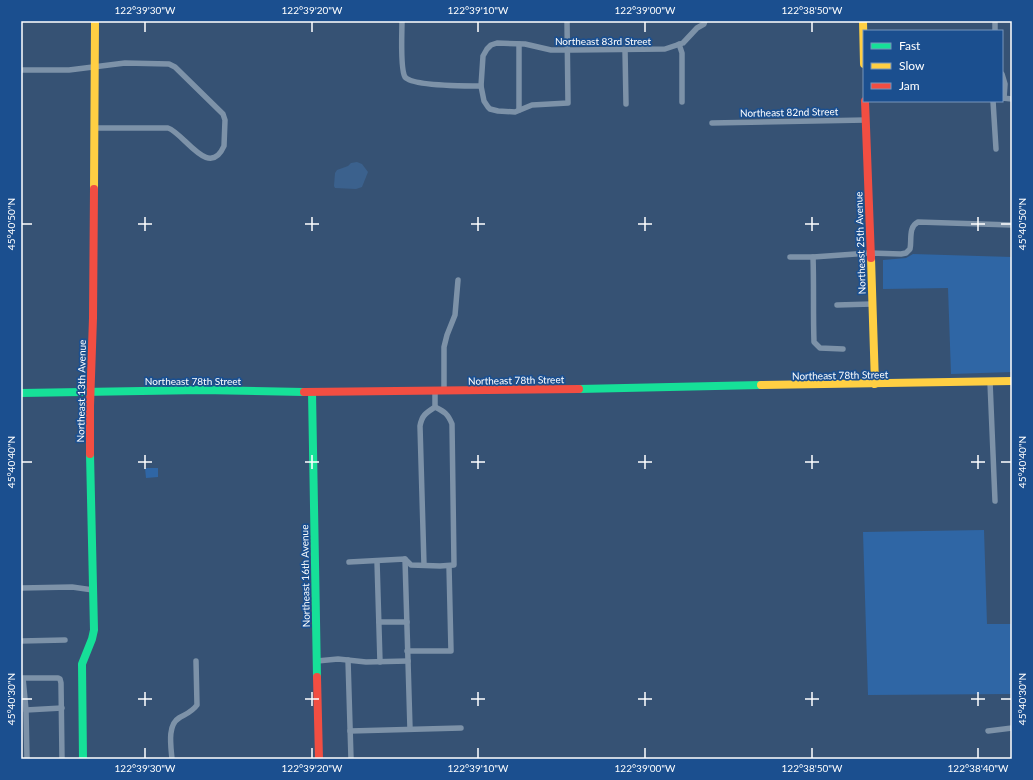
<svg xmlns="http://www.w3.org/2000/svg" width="1033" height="780" font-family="Lato,sans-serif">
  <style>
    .green { fill: #2f66a5 }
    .water { fill: #3b618d }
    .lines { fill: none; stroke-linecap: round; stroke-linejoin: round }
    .street { stroke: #7d92a8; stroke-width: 5.5 }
    .fast { stroke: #16e098; stroke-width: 8 }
    .slow { stroke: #ffcf43; stroke-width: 8 }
    .jam { stroke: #f24e42; stroke-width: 8 }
    .ticks { fill: none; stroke: #fff; stroke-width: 1.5 }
    .labels { text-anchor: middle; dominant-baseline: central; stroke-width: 3.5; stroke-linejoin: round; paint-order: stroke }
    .street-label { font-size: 10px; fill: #fff; stroke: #1b4f8f }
    .neatline { fill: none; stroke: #fff; stroke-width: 1.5 }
    .ticks-label { font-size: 10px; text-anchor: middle; fill: #fff }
  </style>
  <rect width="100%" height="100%" fill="#365274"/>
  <!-- green -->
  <g class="green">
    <polygon points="913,254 1012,257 1012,372 951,374 948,288 883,289 883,260 906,258"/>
    <polygon points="145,468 158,468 158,477 146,478"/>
    <polygon points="984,530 987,624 1012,624 1012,694 868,695 863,532"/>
  </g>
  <!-- water -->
  <polygon class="water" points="357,162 362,164 368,172 362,187 356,189 335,188 334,186 335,173 337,170 348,166 351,163"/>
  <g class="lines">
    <!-- street -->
    <g class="street">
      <path d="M402,21c0,11 -2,48 3,56 7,9 63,9 76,9"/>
      <polyline points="567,21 568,103 532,105 515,112 498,111 490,109 488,107 484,101 481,86 483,56 487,49 491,45 497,43 525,44 551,50 573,50 665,49 683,43 697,28 704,24 705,21"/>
      <polyline points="995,21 995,31"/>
      <polyline points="519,44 519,110"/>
      <polyline points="679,44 682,53 682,102"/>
      <polyline points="625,50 626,104"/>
      <path d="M21,70h48l56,-7 44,1 6,3 48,47 2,6 -1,26c-15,34 -40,-13 -56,-18h-74"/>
      <polyline points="1002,74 1005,84 1004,98"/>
      <polyline points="1002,98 1012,99"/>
      <polyline points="993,101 996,149"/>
      <polyline points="712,123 866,120"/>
      <path d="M790,257h23l57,-4 31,1 5,-1 4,-4c2,-9 -2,-22 8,-27l94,3"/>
      <path d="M813,257c1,28 0,57 1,85l6,6 23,1"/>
      <polyline points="837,305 872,304"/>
      <polyline points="990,382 995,501"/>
      <polyline points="444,391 444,347 447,335 455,315 458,280"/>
      <polyline points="405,559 410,729"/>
      <polyline points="377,561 380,662"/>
      <path d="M349,562l56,-3 6,6 29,1 14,-1 -2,-141c-4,-10 -7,-12 -17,-17"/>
      <path d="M424,565l-4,-139c2,-11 6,-13 15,-19v-16"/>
      <polyline points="21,588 72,587 93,590"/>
      <polyline points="379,622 407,622"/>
      <polyline points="21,641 65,640"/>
      <polyline points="407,651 451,651 449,566"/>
      <polyline points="348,660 351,759"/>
      <polyline points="317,661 338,659 366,662 408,661"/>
      <polyline points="26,710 62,708"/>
      <polyline points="350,731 461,728"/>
      <polyline points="988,731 1012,728"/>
      <polyline points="27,759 26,710 23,678 58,678 60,679 61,683 62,759"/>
      <path d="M172,759c-1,-12 -5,-34 7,-41 7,-4 13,-6 18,-13l-1,-44"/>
    </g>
    <!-- fast -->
    <g class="fast">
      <polyline points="579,389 761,385"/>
      <polyline points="312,392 317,677"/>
      <polyline points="21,393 202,390 304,392"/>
      <polyline points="83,759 82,664 92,639 94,630 90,454"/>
    </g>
    <!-- slow -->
    <g class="slow">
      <polyline points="863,21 864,64"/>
      <polyline points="94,189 95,21"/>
      <polyline points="871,258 875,384"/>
      <polyline points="761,385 1012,381"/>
    </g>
    <!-- jam -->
    <g class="jam">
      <polyline points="865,101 871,258"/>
      <polyline points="304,392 579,389"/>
      <polyline points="90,454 90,406 93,318 94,189"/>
      <polyline points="317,677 319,759"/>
    </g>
  </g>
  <!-- ticks -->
  <path class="ticks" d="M145,22v10M312,22v10M478,22v10M645,22v10M812,22v10M145,217v14M312,217v14M478,217v14M645,217v14M812,217v14M978,217v14M22,224h10M138,224h14M305,224h14M471,224h14M638,224h14M805,224h14M971,224h14M1001,224h10M145,455v14M312,455v14M478,455v14M645,455v14M812,455v14M978,455v14M22,462h10M138,462h14M305,462h14M471,462h14M638,462h14M805,462h14M971,462h14M1001,462h10M145,692v14M312,692v14M478,692v14M645,692v14M812,692v14M978,692v14M22,699h10M138,699h14M305,699h14M471,699h14M638,699h14M805,699h14M971,699h14M1001,699h10M145,748v10M312,748v10M478,748v10M645,748v10M812,748v10M978,748v10"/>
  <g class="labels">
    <!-- street labels -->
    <g class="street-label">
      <text x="603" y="41">Northeast 83rd Street</text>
      <text transform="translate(789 112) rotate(-1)">Northeast 82nd Street</text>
      <text transform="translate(860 243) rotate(-92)">Northeast 25th Avenue</text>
      <text transform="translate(840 375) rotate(-1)">Northeast 78th Street</text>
      <text transform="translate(516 380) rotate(-1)">Northeast 78th Street</text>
      <text x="193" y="381">Northeast 78th Street</text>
      <text transform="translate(81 391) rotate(-89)">Northeast 13th Avenue</text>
      <text transform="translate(305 576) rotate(-91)">Northeast 16th Avenue</text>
    </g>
  </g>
  <!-- border -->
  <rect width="1033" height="780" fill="none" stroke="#1b4f8f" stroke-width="44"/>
  <!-- legend -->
  <rect x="863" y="30" width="140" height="72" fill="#1b4f8f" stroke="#7695bc"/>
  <rect x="871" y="43" width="20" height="6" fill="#16e098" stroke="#7695bc"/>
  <text x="899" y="50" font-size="12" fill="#ffffff">Fast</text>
  <rect x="871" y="63" width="20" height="6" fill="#ffcf43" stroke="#7695bc"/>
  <text x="899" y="70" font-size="12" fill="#ffffff">Slow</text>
  <rect x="871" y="83" width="20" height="6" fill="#f24e42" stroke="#7695bc"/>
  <text x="899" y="90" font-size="12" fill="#ffffff">Jam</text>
  <rect x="22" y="22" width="989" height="736" class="neatline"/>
  <g class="ticks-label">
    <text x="145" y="14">122°39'30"W</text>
    <text x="312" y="14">122°39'20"W</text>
    <text x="478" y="14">122°39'10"W</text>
    <text x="645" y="14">122°39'00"W</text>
    <text x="812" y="14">122°38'50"W</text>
    <text transform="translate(11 224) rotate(-90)" y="4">45°40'50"N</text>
    <text transform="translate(1022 224) rotate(-90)" y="4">45°40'50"N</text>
    <text transform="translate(11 462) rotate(-90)" y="4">45°40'40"N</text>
    <text transform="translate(1022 462) rotate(-90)" y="4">45°40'40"N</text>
    <text transform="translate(11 699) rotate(-90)" y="4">45°40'30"N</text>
    <text transform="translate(1022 699) rotate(-90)" y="4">45°40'30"N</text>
    <text x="145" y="772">122°39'30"W</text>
    <text x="312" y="772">122°39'20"W</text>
    <text x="478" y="772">122°39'10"W</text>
    <text x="645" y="772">122°39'00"W</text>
    <text x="812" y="772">122°38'50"W</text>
    <text x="978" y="772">122°38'40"W</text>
  </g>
</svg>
